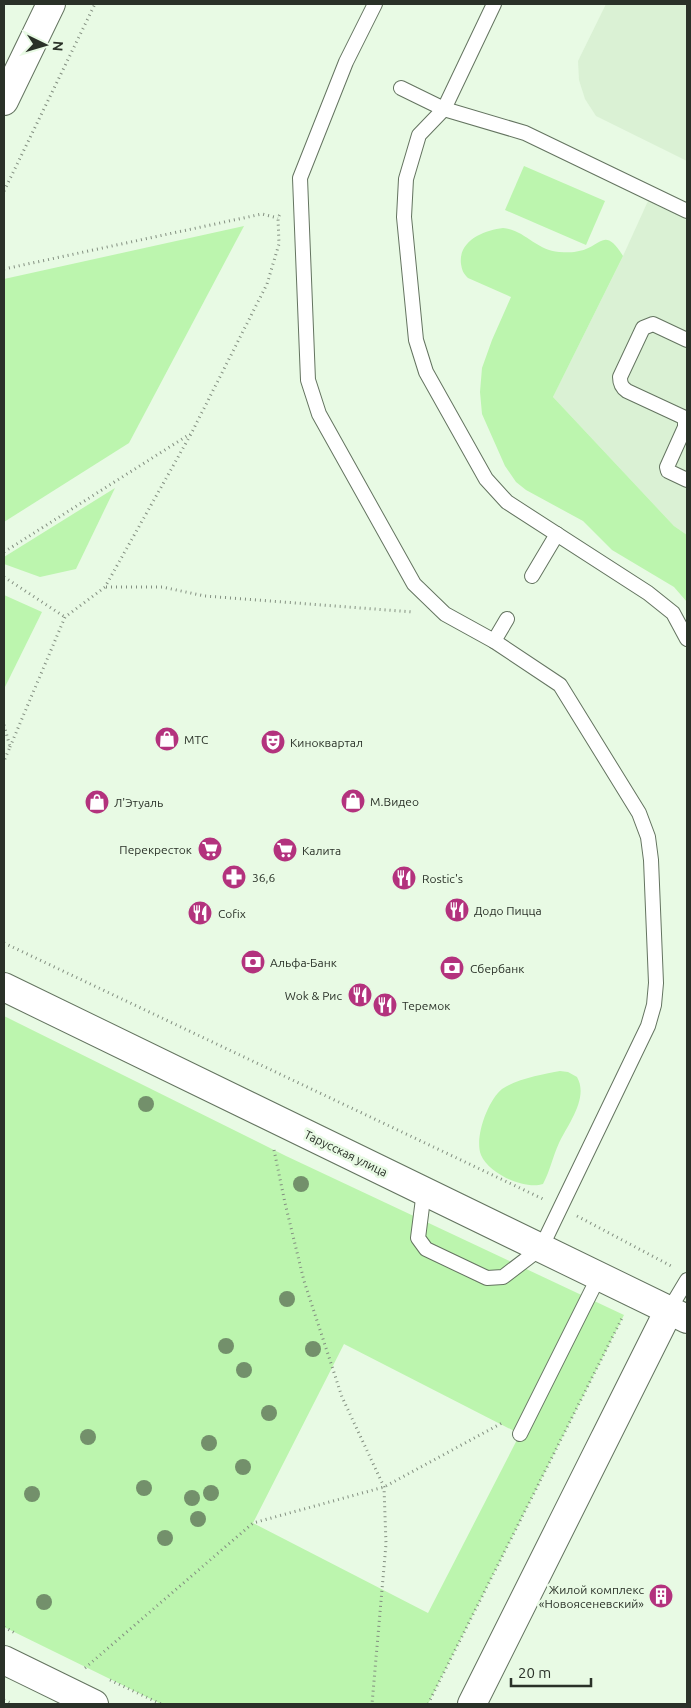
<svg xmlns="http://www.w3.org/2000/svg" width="691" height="1708" font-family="Ubuntu,sans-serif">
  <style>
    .built { fill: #daf1d4 }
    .green { fill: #bcf5ae; fill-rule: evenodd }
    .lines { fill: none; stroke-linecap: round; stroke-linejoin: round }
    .lane-casing { stroke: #647460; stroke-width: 16 }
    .secondary-casing { stroke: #647460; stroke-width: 30 }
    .path { stroke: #838f80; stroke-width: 3; stroke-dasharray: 1 4; stroke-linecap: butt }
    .lane { stroke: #fff; stroke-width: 14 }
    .secondary { stroke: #fff; stroke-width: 28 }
    .tree { fill: #73906b }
    .labels { text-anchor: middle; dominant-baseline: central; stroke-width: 5; stroke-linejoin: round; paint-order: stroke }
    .poi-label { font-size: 12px; fill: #2a3128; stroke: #e8fae4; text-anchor: start }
    .street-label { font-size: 12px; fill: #2a3128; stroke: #e8fae4 }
  </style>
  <rect width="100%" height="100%" fill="#e8fae4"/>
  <!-- built -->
  <g class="built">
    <polygon points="606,4 687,4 687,161 596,116 585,99 579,80 578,61"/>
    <polygon points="648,201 687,220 687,535 674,526 553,397 623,256"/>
  </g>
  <!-- green -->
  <g class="green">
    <polygon points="524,166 605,201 586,245 505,210"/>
    <polygon points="244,226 129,443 4,522 4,279"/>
    <path d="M503,228c22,2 34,23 56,24 6,0 14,1 20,-1 22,-4 25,-26 44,5l-70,141 121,129 13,9v67l-13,-15 -62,-37 -29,-29 -57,-31 -10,-8 -11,-16 -23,-52 -2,-22 2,-24 10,-28 19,-43 -43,-19c-5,-5 -6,-8 -7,-14 -3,-23 23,-34 42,-36z"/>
    <polygon points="115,488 76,569 40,577 4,564 4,557"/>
    <polygon points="4,595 42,612 4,689"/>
    <path d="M4,1016l282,140 338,159 -196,389h-267l-157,-77zM344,1344l176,90 -92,179 -175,-90z"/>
    <path d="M560,1071l8,1 9,5c12,21 -9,47 -18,66 -6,13 -9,28 -16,41 -18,6 -54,-10 -62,-29 -7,-17 7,-55 21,-66 14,-10 42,-15 58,-18z"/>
  </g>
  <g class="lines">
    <defs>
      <g id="lane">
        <polyline points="375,4 346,62 300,178 308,380 319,414 414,584 445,614 494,641 560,685 639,813 648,837 651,860 656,983 654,1005 648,1026 541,1248 503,1277 487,1278 426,1249 418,1238 424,1191"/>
        <polyline points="494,4 444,109 419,135 406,179 404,217 416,340 426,372 486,479 507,502 648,593 673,613 687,639"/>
        <polyline points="401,88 444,109 525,133 687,211"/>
        <path d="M687,340l-34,-16 -10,4 -23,49c0,6 1,10 7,14l56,26 2,4v6l-18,40 1,4 19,9"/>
        <polyline points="532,576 557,534"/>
        <polyline points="494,641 507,619"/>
        <polyline points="669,1310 687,1280"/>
        <polyline points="520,1434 599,1276"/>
      </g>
      <g id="secondary">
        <polyline points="4,101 51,4"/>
        <polyline points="4,987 687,1319"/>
        <polyline points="4,1660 94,1704"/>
        <polyline points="472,1704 669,1310"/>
      </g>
    </defs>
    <!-- lane casing -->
    <use href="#lane" class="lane-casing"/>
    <!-- secondary casing -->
    <use href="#secondary" class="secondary-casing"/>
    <!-- path -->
    <g class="path">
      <polyline points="4,191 95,4"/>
      <polyline points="4,269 262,214 278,218"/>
      <polyline points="4,552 190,434"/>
      <polyline points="4,577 65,617"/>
      <polyline points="106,587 162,587 205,596 413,612"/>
      <polyline points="4,725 10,747 4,761"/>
      <polyline points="10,747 65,617 105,587 191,434 267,284 279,244 278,218 280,214"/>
      <polyline points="4,943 543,1199"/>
      <polyline points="274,1150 285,1203 304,1281 342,1397 384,1487 386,1544 372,1704"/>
      <polyline points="577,1216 673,1267"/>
      <polyline points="4,1627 17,1634"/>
      <polyline points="85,1668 253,1523 384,1487 502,1423"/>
      <polyline points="110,1680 161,1704"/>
      <polyline points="4,1700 13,1704"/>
      <polyline points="428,1704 622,1318"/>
    </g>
    <!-- lane -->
    <use href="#lane" class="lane"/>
    <!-- secondary -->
    <use href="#secondary" class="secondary"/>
  </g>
  <!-- trees -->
  <g class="tree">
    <circle cx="146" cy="1104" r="8"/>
    <circle cx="301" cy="1184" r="8"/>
    <circle cx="287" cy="1299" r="8"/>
    <circle cx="226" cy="1346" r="8"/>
    <circle cx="313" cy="1349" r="8"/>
    <circle cx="244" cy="1370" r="8"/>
    <circle cx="269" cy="1413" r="8"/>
    <circle cx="88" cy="1437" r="8"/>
    <circle cx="209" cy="1443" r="8"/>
    <circle cx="243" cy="1467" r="8"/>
    <circle cx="144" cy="1488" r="8"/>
    <circle cx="211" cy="1493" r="8"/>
    <circle cx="32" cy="1494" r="8"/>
    <circle cx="192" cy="1498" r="8"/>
    <circle cx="198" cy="1519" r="8"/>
    <circle cx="165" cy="1538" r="8"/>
    <circle cx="44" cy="1602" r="8"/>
  </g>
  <!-- icons -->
  <defs>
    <symbol id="shop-disc" viewBox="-11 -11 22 22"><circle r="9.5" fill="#b3327d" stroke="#e8fae4"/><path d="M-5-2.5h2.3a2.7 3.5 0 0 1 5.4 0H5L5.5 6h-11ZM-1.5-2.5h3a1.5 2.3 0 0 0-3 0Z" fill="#fff"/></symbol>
    <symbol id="theatre-disc" viewBox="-11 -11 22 22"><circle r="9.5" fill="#b3327d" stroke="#e8fae4"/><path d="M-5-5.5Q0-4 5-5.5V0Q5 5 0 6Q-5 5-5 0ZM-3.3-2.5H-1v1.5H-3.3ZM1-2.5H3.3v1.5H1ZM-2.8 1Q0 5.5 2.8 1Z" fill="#fff"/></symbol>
    <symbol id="supermarket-disc" viewBox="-11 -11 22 22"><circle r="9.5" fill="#b3327d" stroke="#e8fae4"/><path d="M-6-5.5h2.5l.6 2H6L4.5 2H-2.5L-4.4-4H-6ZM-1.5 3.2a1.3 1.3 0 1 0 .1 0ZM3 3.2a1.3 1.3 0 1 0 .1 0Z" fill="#fff"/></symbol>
    <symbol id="pharmacy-disc" viewBox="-11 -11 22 22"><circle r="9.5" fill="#b3327d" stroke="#e8fae4"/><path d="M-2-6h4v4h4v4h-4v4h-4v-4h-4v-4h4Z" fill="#fff"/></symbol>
    <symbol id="restaurant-disc" viewBox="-11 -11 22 22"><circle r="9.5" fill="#b3327d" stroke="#e8fae4"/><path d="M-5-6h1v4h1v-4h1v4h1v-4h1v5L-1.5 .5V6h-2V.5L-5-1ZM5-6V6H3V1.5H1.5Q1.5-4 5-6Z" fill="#fff"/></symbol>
    <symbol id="bank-disc" viewBox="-11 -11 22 22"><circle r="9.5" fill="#b3327d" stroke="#e8fae4"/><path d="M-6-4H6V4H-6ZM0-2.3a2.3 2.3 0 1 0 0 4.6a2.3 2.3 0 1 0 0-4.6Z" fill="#fff"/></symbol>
    <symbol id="building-disc" viewBox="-11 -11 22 22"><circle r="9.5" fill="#b3327d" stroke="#e8fae4"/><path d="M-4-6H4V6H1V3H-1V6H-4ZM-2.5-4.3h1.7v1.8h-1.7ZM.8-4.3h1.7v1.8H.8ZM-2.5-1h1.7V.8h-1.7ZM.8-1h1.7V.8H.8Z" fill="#fff"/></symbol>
  </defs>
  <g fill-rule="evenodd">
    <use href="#shop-disc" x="153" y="725" width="28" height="28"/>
    <use href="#theatre-disc" x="259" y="728" width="28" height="28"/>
    <use href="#shop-disc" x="339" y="787" width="28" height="28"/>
    <use href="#shop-disc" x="83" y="788" width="28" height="28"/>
    <use href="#supermarket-disc" x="196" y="835" width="28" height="28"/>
    <use href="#supermarket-disc" x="271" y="836" width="28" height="28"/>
    <use href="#pharmacy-disc" x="220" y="863" width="28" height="28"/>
    <use href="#restaurant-disc" x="390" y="864" width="28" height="28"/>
    <use href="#restaurant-disc" x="443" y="896" width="28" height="28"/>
    <use href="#restaurant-disc" x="186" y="899" width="28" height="28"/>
    <use href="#bank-disc" x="239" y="948" width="28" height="28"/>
    <use href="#bank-disc" x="438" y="954" width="28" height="28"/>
    <use href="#restaurant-disc" x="346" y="981" width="28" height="28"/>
    <use href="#restaurant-disc" x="371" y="991" width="28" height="28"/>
    <use href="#building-disc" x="647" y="1582" width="28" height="28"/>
  </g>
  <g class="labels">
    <!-- poi labels -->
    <g class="poi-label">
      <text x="184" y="739">МТС</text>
      <text x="290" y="742">Киноквартал</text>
      <text x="370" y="801">М.Видео</text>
      <text x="114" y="802">Л'Этуаль</text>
      <text x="192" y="849" text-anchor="end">Перекресток</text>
      <text x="302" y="850">Калита</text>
      <text x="252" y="877">36,6</text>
      <text x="422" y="878">Rostic's</text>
      <text x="474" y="910">Додо Пицца</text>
      <text x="218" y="913">Cofix</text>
      <text x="270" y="962">Альфа-Банк</text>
      <text x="470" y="968">Сбербанк</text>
      <text x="342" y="995" text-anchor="end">Wok &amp; Рис</text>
      <text x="402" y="1005">Теремок</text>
      <text x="644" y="1589" text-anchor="end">Жилой комплекс<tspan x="644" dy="14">«Новоясеневский»</tspan></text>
    </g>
    <!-- street labels -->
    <g class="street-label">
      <text transform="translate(346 1153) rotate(26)">Тарусская улица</text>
    </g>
  </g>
  <!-- border -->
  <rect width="691" height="1708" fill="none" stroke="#2a3128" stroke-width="10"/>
  <!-- north arrow -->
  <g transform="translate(45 45) rotate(95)" stroke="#e8fae4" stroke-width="4" paint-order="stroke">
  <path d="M0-4L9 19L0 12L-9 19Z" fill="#2a3128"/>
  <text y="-8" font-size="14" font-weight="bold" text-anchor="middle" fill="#2a3128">N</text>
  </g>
  <!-- scale -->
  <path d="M511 1678v8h80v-8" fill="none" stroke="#2a3128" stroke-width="2.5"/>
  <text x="518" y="1678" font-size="15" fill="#2a3128" stroke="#e8fae4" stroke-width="4" paint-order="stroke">20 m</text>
</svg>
